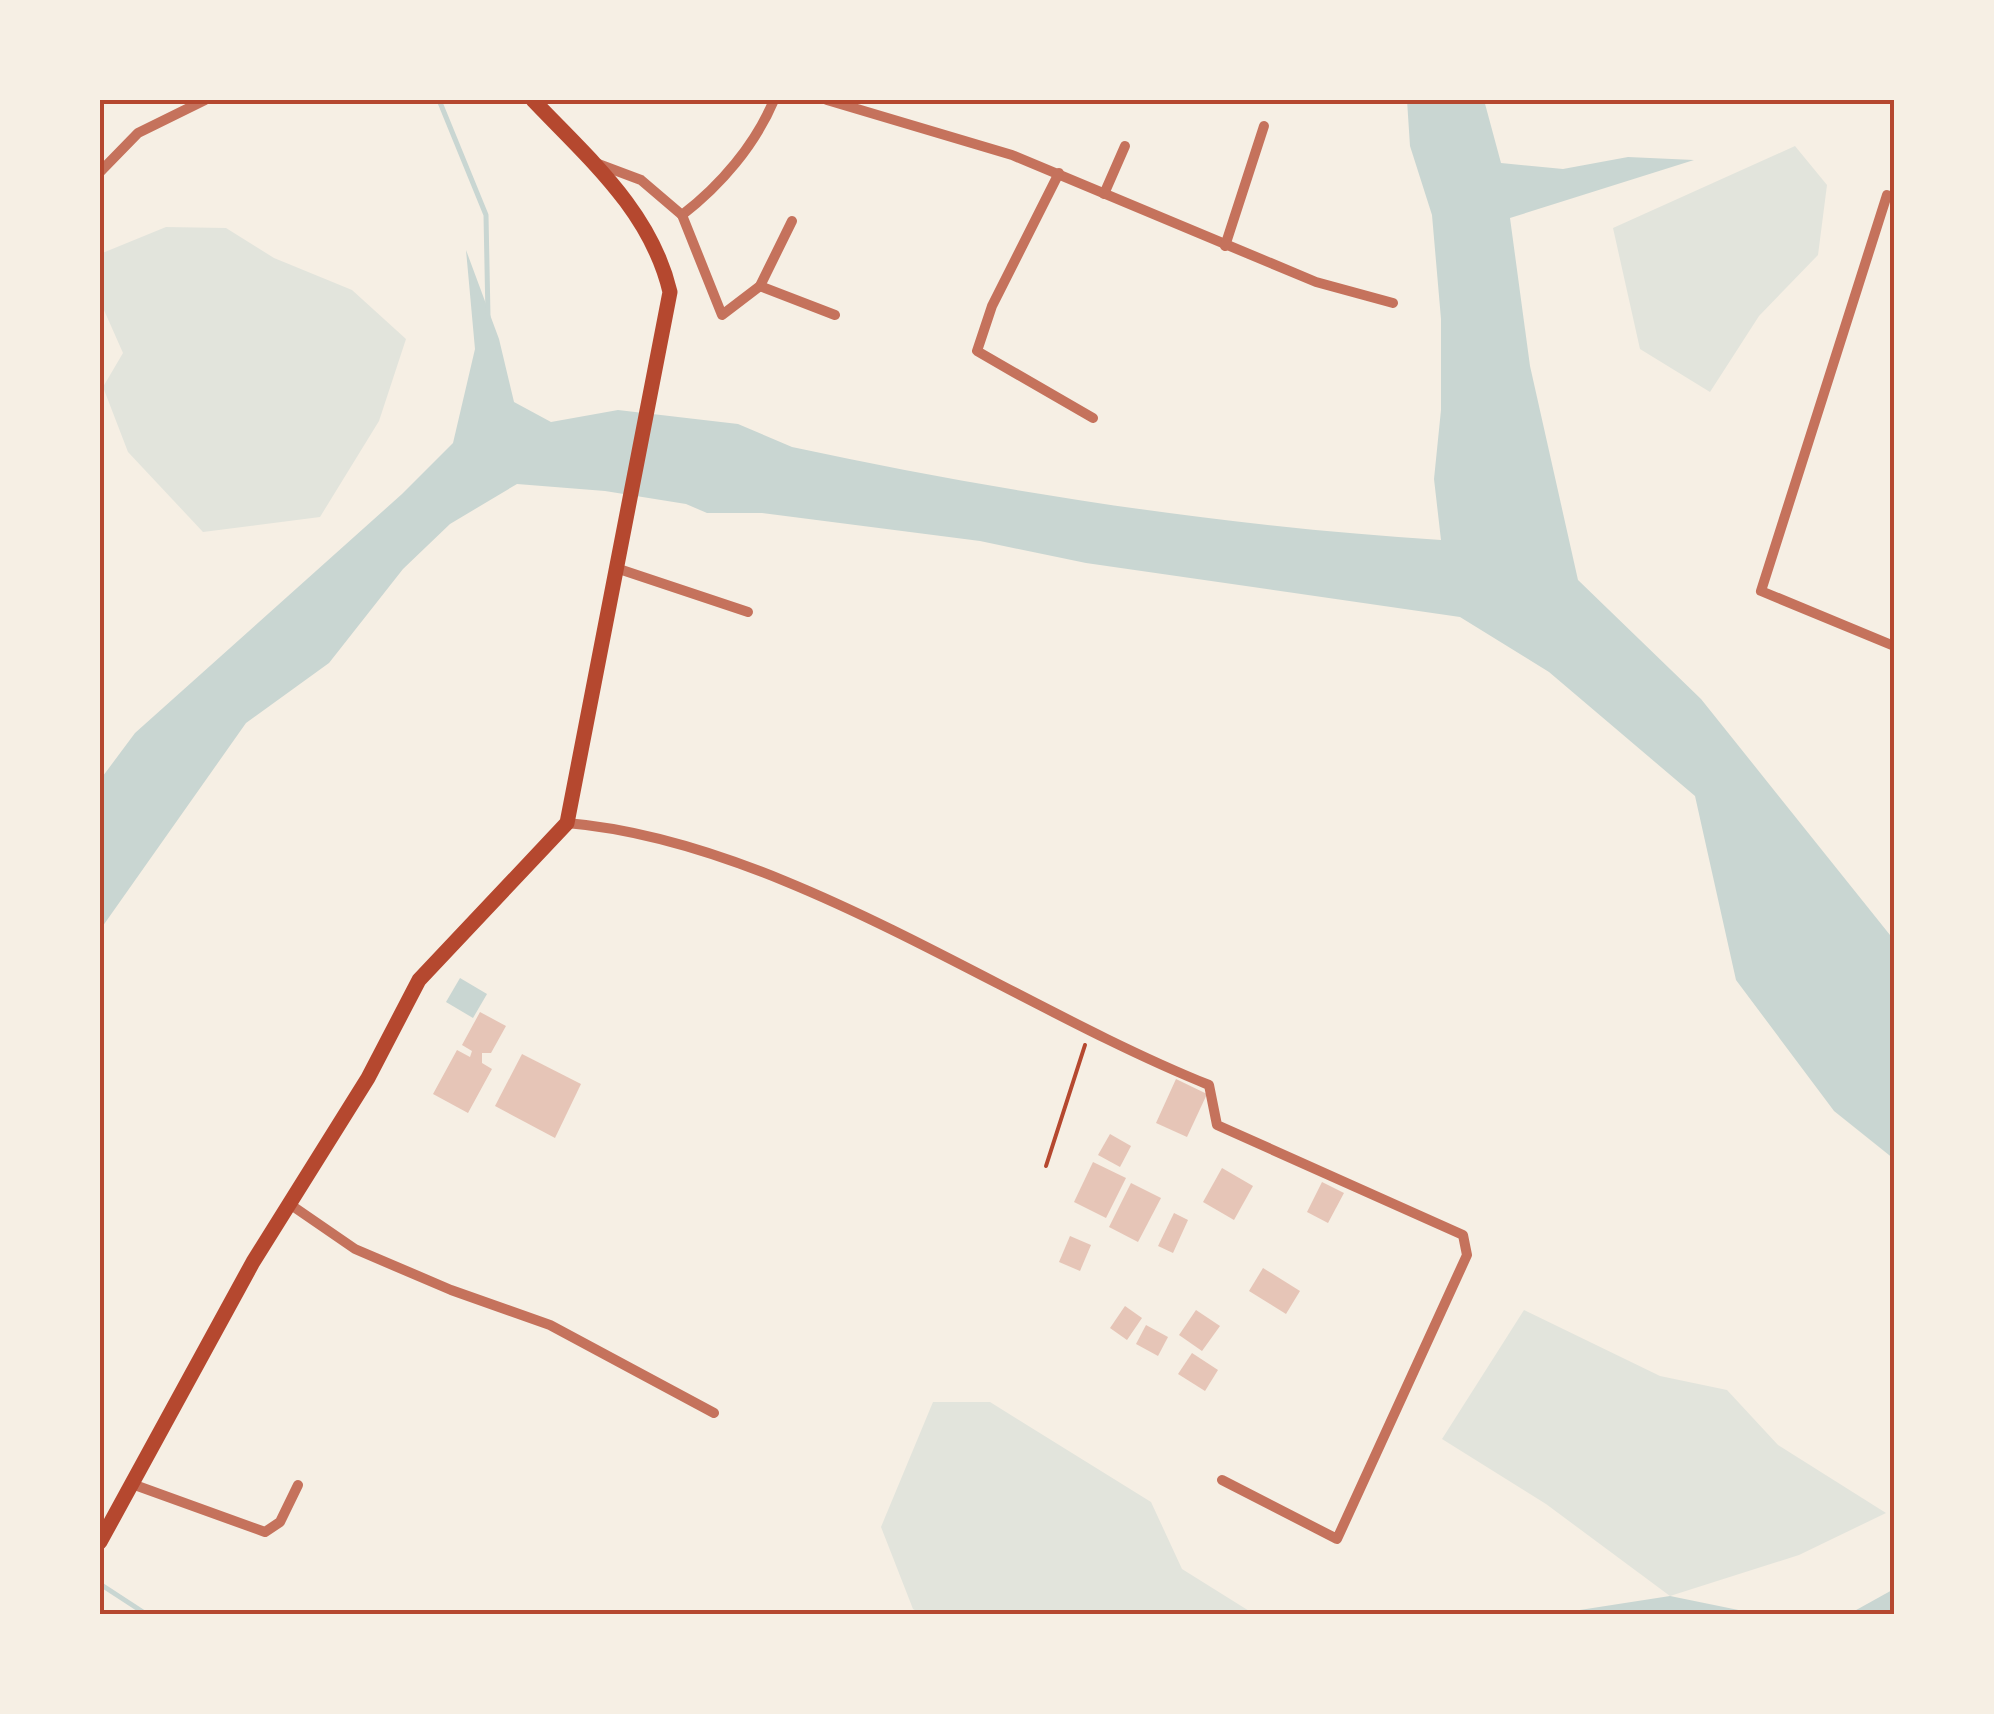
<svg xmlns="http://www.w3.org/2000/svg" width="1994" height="1714" font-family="'Source Sans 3',sans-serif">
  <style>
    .green { fill: #e2e4dc }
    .water { fill: #c9d6d2 }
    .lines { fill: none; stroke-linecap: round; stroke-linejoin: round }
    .stream { stroke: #c9d6d2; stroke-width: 5 }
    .building { fill: #e6c5b7 }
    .path { stroke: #b5482f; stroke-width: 4 }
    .minor { stroke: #c5725c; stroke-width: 10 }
    .secondary { stroke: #b5482f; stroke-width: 15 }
    .neatline { fill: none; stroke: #b5482f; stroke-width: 4 }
  </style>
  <rect width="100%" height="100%" fill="#f6efe4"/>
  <!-- green -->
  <g class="green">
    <polygon points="1795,146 1827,185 1818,255 1759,316 1710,392 1640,349 1613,228"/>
    <polygon points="166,227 226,228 274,258 352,290 406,339 379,421 320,517 203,532 128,452 103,387 123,353 100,301 100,254"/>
    <polygon points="1524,1310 1660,1376 1727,1390 1778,1445 1886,1513 1799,1555 1670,1596 1546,1504 1442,1439"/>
    <polygon points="933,1402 990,1402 1151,1502 1182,1569 1254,1614 922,1614 913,1609 881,1527"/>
  </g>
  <!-- water -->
  <g class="water">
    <path d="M1407,100h77l17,63 62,6 65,-12 66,3 -184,58 20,148 48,214 123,119 193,241v219l-60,-48 -98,-131 -41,-184 -146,-124 -89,-55 -374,-54 -106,-22 -218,-28h-55l-21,-9 -81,-13 -88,-7 -67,40 -47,45 -74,94 -83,60 -146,207v-150l35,-47 267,-239 51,-51 22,-94 -9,-99 33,89 15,63 37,20 67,-12 120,14 54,23c214,46 431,79 649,93l-7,-61 7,-69v-91l-9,-104 -22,-69z"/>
    <polygon points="460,978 487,994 473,1018 446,1002"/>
    <polygon points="1894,1589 1894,1614 1849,1614"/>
    <polygon points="1670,1596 1758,1614 1554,1614"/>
  </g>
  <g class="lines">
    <!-- stream -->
    <g class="stream">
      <polyline points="439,100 486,215 488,317"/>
      <polyline points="100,1584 146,1614"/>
    </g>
  </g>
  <!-- building -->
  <g class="building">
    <polygon points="480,1012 506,1026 491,1053 482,1053 482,1063 492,1069 468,1113 433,1094 457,1050 470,1057 472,1051 462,1045"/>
    <polygon points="522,1054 581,1084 555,1138 495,1106"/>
    <polygon points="1176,1079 1207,1094 1187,1137 1156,1123"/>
    <polygon points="1110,1134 1131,1146 1120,1167 1098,1155"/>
    <polygon points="1093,1162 1126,1178 1106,1218 1074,1202"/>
    <polygon points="1222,1168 1253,1186 1234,1220 1203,1202"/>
    <polygon points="1322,1182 1344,1193 1328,1223 1307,1212"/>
    <polygon points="1131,1183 1161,1198 1138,1242 1109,1227"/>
    <polygon points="1174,1213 1188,1220 1173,1253 1158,1246"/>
    <polygon points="1070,1236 1091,1245 1080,1271 1059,1262"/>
    <polygon points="1263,1268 1300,1291 1286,1314 1249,1291"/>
    <polygon points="1125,1306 1142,1318 1127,1340 1110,1328"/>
    <polygon points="1196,1310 1220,1326 1202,1351 1179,1335"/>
    <polygon points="1146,1325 1168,1337 1158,1356 1136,1344"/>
    <polygon points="1192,1353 1218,1370 1205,1391 1178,1374"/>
  </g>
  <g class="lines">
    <!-- path -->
    <polyline class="path" points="1046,1166 1085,1045"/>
    <!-- minor -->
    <g class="minor">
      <polyline points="827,100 1012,155 1316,282 1393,303"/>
      <path d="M593,162l48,18 41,35c39,-30 73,-70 92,-115"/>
      <polyline points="100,172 138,133 205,100"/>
      <polyline points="1059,173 992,306 977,351 1093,418"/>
      <polyline points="1104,194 1125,146"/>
      <polyline points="1894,198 1887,195 1761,591 1894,646"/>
      <polyline points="682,215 722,315 760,286 792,221"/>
      <polyline points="1225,246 1264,126"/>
      <polyline points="760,286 835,315"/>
      <polyline points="619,569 748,612"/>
      <path d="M567,823c216,18 440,181 642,262l8,40 246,110 4,20 -130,284 -115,-59"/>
      <polyline points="291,1205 355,1249 451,1290 550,1325 714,1413"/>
      <polyline points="132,1484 265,1532 280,1522 298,1485"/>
    </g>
    <!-- secondary -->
    <path class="secondary" d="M100,1542l153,-280 115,-184 51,-98 148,-157 103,-531c-19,-81 -82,-134 -137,-192"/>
  </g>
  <!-- border -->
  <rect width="1994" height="1714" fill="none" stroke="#f6efe4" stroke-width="205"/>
  <rect x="102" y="102" width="1790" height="1510" class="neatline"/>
</svg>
